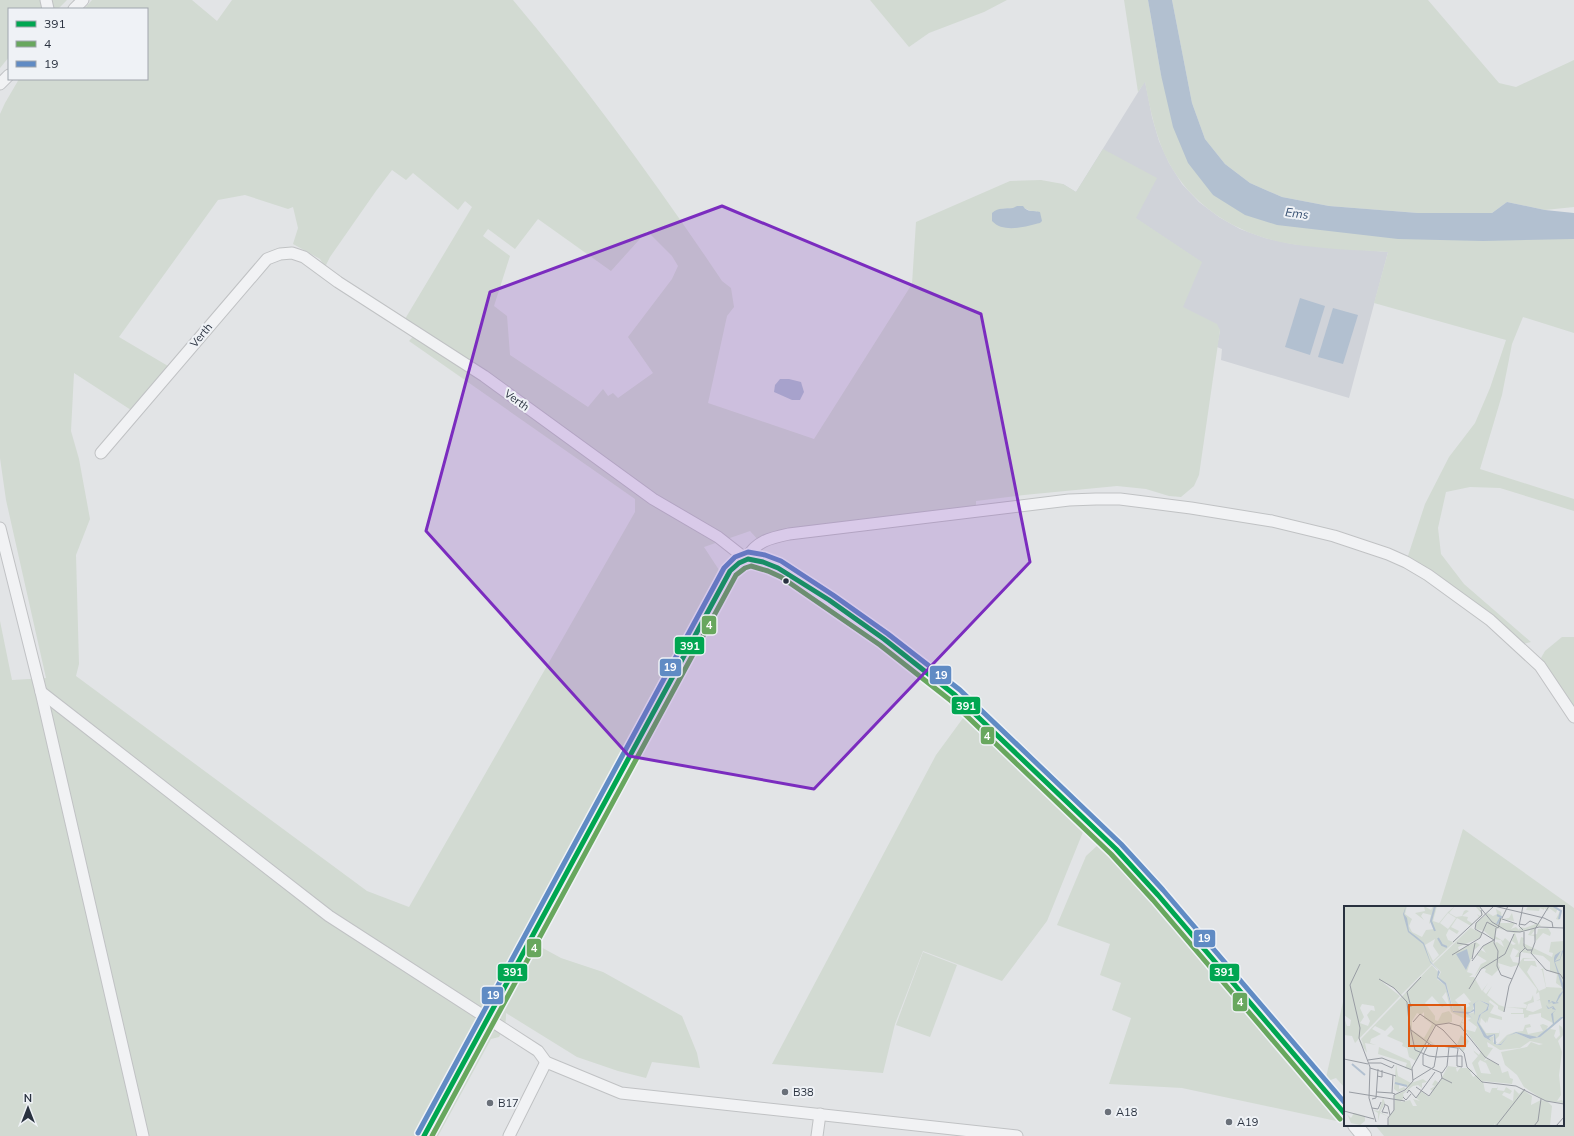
<svg xmlns="http://www.w3.org/2000/svg" width="1574" height="1136" font-family="Mulish,sans-serif">
  <style>
    .built { fill: #d0d3d9 }
    .green { fill: #d2dad2; fill-rule: evenodd }
    .water { fill: #b2c0d0 }
    .lines { fill: none; stroke-linecap: round; stroke-linejoin: round }
    .minor-casing { stroke: #c0c2c4; stroke-width: 13 }
    .tertiary-casing { stroke: #c0c2c4; stroke-width: 16 }
    .minor { stroke: #f1f2f4; stroke-width: 11 }
    .tertiary { stroke: #f1f2f4; stroke-width: 14 }
    .bus-1-casing { stroke: #eff2f6; stroke-width: 8 }
    .bus-2-casing { stroke: #eff2f6; stroke-width: 8 }
    .bus-3-casing { stroke: #eff2f6; stroke-width: 8 }
    .bus-1 { stroke: #00a651; stroke-width: 5 }
    .bus-2 { stroke: #68a75e; stroke-width: 5 }
    .bus-3 { stroke: #608bc4; stroke-width: 5 }
    .marked { fill: #7b2cbf; fill-opacity: 0.2; stroke: #7b2cbf; stroke-width: 3; stroke-linejoin: round }
    .bus-dot { fill: #29313f; stroke: #eff2f6; stroke-width: 1.5 }
    .poi-dot { fill: #6a7079; stroke: #eff2f6; stroke-width: 1.5 }
    .labels { text-anchor: middle; dominant-baseline: central; stroke-width: 4; stroke-linejoin: round; paint-order: stroke }
    .street-label { font-size: 11px; fill: #29313f; stroke: #eff2f6 }
    .poi-label { font-size: 11px; fill: #29313f; stroke: #eff2f6; text-anchor: start }
    .water-label { font-size: 12px; font-style: italic; fill: #364f71; stroke: #eff2f6 }
    .inset-river { fill: none; stroke: #b2c0d0; stroke-width: 2 }
    .inset-road { fill: none; stroke: #989ca3; stroke-width: 1 }
    .view { fill: #de570f; fill-opacity: 0.15; stroke: #de570f; stroke-width: 2 }
    .inset-edge { fill: none; stroke: #29313f; stroke-width: 2 }
    .line-badge { stroke: #eff2f6; stroke-width: 1.5 }
    .badge-label { font-size: 11px; text-anchor: middle; font-weight: bold; fill: #fff }
  </style>
  <rect width="100%" height="100%" fill="#e2e4e6"/>
  <!-- built -->
  <polygon class="built" points="1145,81 1152,117 1159,141 1169,163 1182,184 1199,202 1219,217 1240,229 1265,238 1292,244 1388,252 1349,398 1221,360 1222,349 1217,347 1220,330 1125,279 1062,190 1063,184 1076,192"/>
  <!-- green -->
  <g class="green">
    <polygon points="0,0 67,0 58,9 9,9 9,57 0,68"/>
    <path d="M92,0h100l25,21 15,-21h281c75,89 144,184 209,281l9,7 3,19 -7,9 -19,87 106,36 98,-155 4,-62 94,-41 31,-1 22,4 13,8 27,-43 54,29 -21,40 66,44 -19,45 34,17 3,6 -21,145 -5,11 -13,11 -12,-1 -23,-7 -29,-3 -93,9 -48,6v11l-215,31 -11,-12 -46,16 15,23 -193,369 35,19 42,14 79,44 15,37 3,15 -48,-6 -6,16 -28,-7 -41,-14 -71,-44c0,11 -1,14 -7,24l-8,2 -53,97h-438v-515l12,59 34,-2 -40,-178 -6,-42v-344l5,-11 14,-24h128v-70h-63zM392,170l14,10 7,-7 45,37 7,-9 7,6 -67,112 15,10 -11,12 226,158v13l-226,395 -42,-16 -291,-215 3,-12 -3,-109 14,-36 -11,-60 -8,-28 3,-58 57,37 37,-44 -49,-29 99,-137 27,-5 43,14 5,-2 5,21 -5,16 27,15 5,8 5,-10 46,-66zM1014,208h10l9,4 4,-1v12l-37,-14zM538,219l73,52 36,-40 25,25 6,10 -6,13 -44,58 25,36 -35,25 -5,-5 -5,3 -5,-7 -15,18 -78,-52 -3,-39 -13,-10 16,-50 -27,-20 5,-7 27,20z"/>
    <polygon points="870,0 1007,0 984,12 929,33 909,47"/>
    <path d="M1124,0h24l13,75 52,120 361,44v94l-51,-16 -11,27 -10,51 -22,74 94,30v12l-74,-23 -30,-1 -24,5 -8,36 3,26 23,30 67,58 -12,3 -113,-83 19,-58 24,-47 26,-34 15,-35 16,-48 -132,-37 14,-51c-32,-2 -66,-3 -97,-8 -50,-8 -97,-35 -122,-81 -13,-24 -19,-54 -24,-81l-7,10z"/>
    <polygon points="1172,0 1428,0 1499,83 1516,87 1574,60 1574,207 1545,210 1507,202 1492,213 1418,213 1329,206 1282,197 1250,183 1225,164 1205,139 1192,103"/>
    <polygon points="1562,637 1574,637 1574,708 1541,658 1545,651"/>
    <polygon points="966,714 974,724 1078,819 1083,832 1047,921 1002,981 923,951 895,1024 883,1073 772,1064 936,755"/>
    <polygon points="1463,829 1574,908 1574,1136 1384,1136 1375,1125 1563,1125 1563,907 1439,907"/>
    <polygon points="1100,843 1167,914 1224,981 1279,1049 1341,1122 1182,1088 1109,1084 1131,1018 1112,1010 1121,983 1100,975 1110,944 1057,925 1086,856"/>
    <polygon points="923,952 957,965 930,1037 896,1025"/>
    <polygon points="1345,993 1345,1088 1336,1078 1325,1082"/>
  </g>
  <!-- water -->
  <g class="water">
    <polygon points="1148,0 1172,0 1192,103 1205,139 1225,164 1250,183 1282,197 1329,206 1418,213 1492,213 1507,202 1545,210 1574,213 1574,239 1483,241 1398,239 1277,225 1245,215 1213,195 1188,163 1173,127 1161,75"/>
    <path d="M1017,206h6c4,7 11,4 17,6l2,9 -2,2c-13,3 -36,11 -48,-2v-8c7,-6 13,-4 21,-5z"/>
    <polygon points="1300,298 1325,306 1310,355 1285,347"/>
    <polygon points="1333,308 1358,315 1343,364 1318,357"/>
    <polygon points="780,379 789,379 801,382 804,392 800,400 792,400 774,392 775,385"/>
  </g>
  <g class="lines">
    <defs>
      <g id="minor">
        <polyline points="46,0 48,9"/>
        <polyline points="74,9 83,0"/>
        <polyline points="0,84 9,75"/>
        <path d="M101,453l166,-194 13,-5 12,-1 12,4 34,25 146,94 169,123 65,38 28,22c10,-18 24,-21 43,-25l280,-34 27,-1h24l71,9 81,13 62,15 54,18 18,8 22,13 62,45 50,46 34,51"/>
        <polyline points="0,528 41,692 143,1136"/>
        <polyline points="41,692 329,916 538,1051 546,1062 621,1093 1017,1136"/>
        <polyline points="509,1136 546,1062"/>
        <polyline points="817,1136 820,1114"/>
      </g>
      <g id="tertiary">
        <polyline points="1355,1125 1364,1136"/>
        <path d="M424,1136l306,-565c8,-8 15,-14 26,-11 20,3 38,18 54,28 50,33 100,68 145,107l161,154 42,46 187,219"/>
      </g>
    </defs>
    <!-- minor casing -->
    <use href="#minor" class="minor-casing"/>
    <!-- tertiary casing -->
    <use href="#tertiary" class="tertiary-casing"/>
    <!-- minor -->
    <use href="#minor" class="minor"/>
    <!-- tertiary -->
    <use href="#tertiary" class="tertiary"/>
    <defs>
      <polyline id="bus-1" points="424,1136 730,571 739,563 748,559 763,562 778,568 829,600 884,639 955,695 1116,849 1158,895 1345,1114"/>
      <polyline id="bus-2" points="432,1136 736,575 745,568 751,566 768,571 781,577 880,645 950,700 1111,854 1153,900 1340,1119"/>
      <polyline id="bus-3" points="418,1133 724,568 735,557 748,552 765,555 781,561 833,595 888,634 960,690 1121,844 1163,890 1345,1103"/>
    </defs>
    <!-- bus-1 casing -->
    <use href="#bus-1" class="bus-1-casing"/>
    <!-- bus-2 casing -->
    <use href="#bus-2" class="bus-2-casing"/>
    <!-- bus-3 casing -->
    <use href="#bus-3" class="bus-3-casing"/>
    <!-- bus-1 -->
    <use href="#bus-1" class="bus-1"/>
    <!-- bus-2 -->
    <use href="#bus-2" class="bus-2"/>
    <!-- bus-3 -->
    <use href="#bus-3" class="bus-3"/>
  </g>
  <!-- marked area -->
  <path class="marked" d="M722,206l259,108 49,248 -216,227 -185,-33 -203,-225 64,-239z"/>
  <!-- markers -->
  <circle class="bus-dot" cx="786" cy="581" r="3.5"/>
  <g class="poi-dot">
    <circle cx="785" cy="1092" r="4"/>
    <circle cx="490" cy="1103" r="4"/>
    <circle cx="1108" cy="1112" r="4"/>
    <circle cx="1229" cy="1122" r="4"/>
  </g>
  <g class="labels">
    <!-- street labels -->
    <g class="street-label">
      <text transform="translate(201 335) rotate(-50)">Verth</text>
      <text transform="translate(517 400) rotate(36)">Verth</text>
    </g>
    <!-- poi labels -->
    <g class="poi-label">
      <text x="793" y="1092">B38</text>
      <text x="498" y="1103">B17</text>
      <text x="1116" y="1112">A18</text>
      <text x="1237" y="1122">A19</text>
    </g>
    <!-- water labels -->
    <g class="water-label">
      <text transform="translate(1297 213) rotate(7)">Ems</text>
    </g>
  </g>
  <!-- overview -->
  <g transform="translate(1344 906)">
    <rect width="220" height="220" fill="#e2e4e6"/>
    <path d="M0,0h63l-2,8 7,5 -3,7 3,6 6,3 8,-9 -8,9 4,2 4,-7 9,-1 -4,-7 -2,2 2,-9 -8,-2 -2,3 3,4 -9,-7 10,-2 -1,-5 7,4 2,-4h4l-4,15 6,2 9,-11 7,-6 -6,7 7,4 6,-1 2,-5 2,-1 3,1 -7,5 6,1 -1,3 6,4 6,-7 -2,-3 3,2 2,-2 -7,-8h3l5,8 -12,12 -14,-8 -6,9 8,4 -2,3 -8,-5 -3,6 2,5 5,2 16,-14 -37,35 -7,-17 -8,-9 8,9 7,18 -31,31 -7,-7 -13,-7 19,15 -45,47 -3,-7 -8,-1v-18l3,9h3l1,-6 -7,-5zM104,7l8,5 -8,11 -8,-6zM91,33l-2,7 6,9 -6,6 -8,-16zM18,98l12,2 1,5 -4,-1 -4,5 3,6 -2,5 -8,-3 4,-6 -4,-9zM184,0h30l-1,4 4,1 -2,9 -3,-1 4,-8 -3,-1 -1,3 -7,-5 -1,3 -4,-3v2l-4,-2 -1,3 -13,-1zM152,3l5,3 1,7 7,-1 3,-5 2,8 -12,-2 -2,4h15l-4,6 5,-2 3,3 1,-3 5,1 13,-5 3,3 -4,1 -6,8 6,-1 1,-5 10,-1 3,5 -1,3 -7,-3 -7,8 -2,-5 -6,-1 3,-5 -16,3 4,12 2,-8 3,1 -1,5 29,14 1,-4 -4,-1 2,-10 13,-1v75l-24,20 -9,2 -15,-6 -8,4 -5,6 -3,3 -5,-3v-8l-7,3 -3,-2 -7,-13 3,-8 8,-6 -2,-5 -8,-3 -6,4v6l-3,2h-16l-8,-29 -8,-5 3,-6 -8,-8 37,-36 5,-3 -4,3 11,5 -2,5 -22,9 1,3 17,-8 4,3 -6,5 -7,22 6,2 -4,3h5l8,14 6,-8 -5,8 3,3 6,-8 -5,9 12,10 6,2 -1,5 5,1 -5,-1 -6,-3v-3l-8,-6 -1,2 5,4 -4,7 12,4v3l-13,-3 -2,6v-3l-1,3 -5,-5 -1,6 6,9h13l1,-4 -1,7 -4,4 3,4 9,-9 8,-3 8,-1 2,-6 5,-1 1,3 -5,1 2,6 15,-3 -3,-6 3,-1 5,2 -2,5 7,-8 -12,-6v-4l-12,2 -1,2 -9,2 5,-1v-4h-13v-1h12v-4l-17,-2 20,1 1,-3 -4,-2 8,-3 2,-5 1,7 -6,2 -2,6 7,2 9,-4 -2,-8 -4,1 4,-2 -1,-7 -3,2 1,-5 -19,-24 -7,2 -13,-4 2,5 -8,8 -7,-4 1,-3 -5,-1 -7,9 7,-13 6,-3 -10,-6 4,-5 5,3 -4,-6 11,-7 1,3 3,-1 7,5 -3,-7 -8,-1 -9,-8 -8,-2v-6l12,-10 5,3 4,-2zM153,22l17,5 -2,8 4,3 -3,1 -8,-7 -2,3 -8,-5zM169,42l6,3 -4,6h5l1,-5 22,4 7,6v10l-6,-4 -4,2h2l4,18 -7,3 -12,-19 4,-7 6,2 -2,-6h-11v-2l11,-1h-12l-4,5 -6,-1 -3,-6zM199,63l14,5 -1,9 7,5 -17,-1zM120,87l7,9 -3,1 2,3 -7,3 -8,-9zM88,59l7,8 -2,6 8,6 8,27 14,2 6,5 -5,-5 7,-2v-9l4,-3 9,5 -2,5 -7,5 -2,8 7,14 7,4 -2,-3 5,-2 -1,6 4,3h4l7,-9 8,-3 14,6 10,-2 18,-17 6,-3 -14,12 6,1 -2,6 2,3 4,-4 -1,-10 3,2 2,7 -6,7 4,11 -3,23 2,20 -4,6 5,-1 2,3 -18,-2 -10,-6 -12,-8 -7,-12 -12,-10 -4,-13 26,-5 4,-5 8,3 4,-1 -13,-3 -10,7 -20,2 -13,-8 1,5 5,1 -9,13 4,-2 12,7 2,7 6,-2 2,7 3,1 -1,5 -29,-3 2,10 5,2 2,-5h5l1,-2 -1,4 7,1 2,-4 6,4 -2,3 -6,-2 -2,3 11,6 1,-12 5,5 4,-4 9,6 -1,9 10,-5 7,2 4,4 -2,20h-55l-1,-3v3h-106l1,-9 -9,-4 -2,8v-8l-5,-3 6,1 4,-13 2,5 -5,9 9,5 5,-7 1,-15 10,-4 4,-4 -10,-3v5l5,-2 2,2 -8,3 -4,-3 2,-25 2,12 13,7 12,-4 4,3 -5,1v5l-4,-3 -5,1 -10,8 1,3 -3,5 9,-2 3,6h4l-4,-7 7,2 -4,-3 5,-7 8,6 4,-6 -3,-2 5,-3 -3,-1 3,-5 4,3 9,-17 14,2h-6l1,4 3,-4h8l5,3 -3,1 3,5 4,-2 -5,-12 6,-7 -4,-4 -1,-8 -4,-3 -6,11 -6,-8 4,-9 12,9 1,7 5,4 2,-4 -17,-22 11,3 2,-5 -9,-7 3,-2 -7,-1 -2,5 5,2 -6,-1 2,6 -4,-3 4,-8 -12,-6 -5,-20 -4,5 5,7 -3,2 -2,1 -10,-11 -7,7 10,13v4l3,1 4,-8 7,-2 3,4v7l-17,3 -7,14 6,5 -7,-2 -11,19 -7,-4 -2,-9 -5,-2 1,-3 -16,-7 7,-7 -3,-4 -6,6 -10,-5 -3,3 9,5 -10,5 -1,4 6,2 -11,-2 2,10 -8,-12 -6,6 7,-7 4,6 -3,-7zM80,106v6l8,6 -8,14 -12,-8v-9l5,-8 4,2zM136,154l6,3 5,11 -10,-1 -3,-10zM35,141l31,14 2,9 -7,-2 2,-5 -29,-9zM10,207l11,3v5l-5,4 -9,-2 -4,-9 4,4z" fill="#d2dad2" fill-rule="evenodd"/>
    <path d="M62,0l-2,8 3,4 2,13 8,6 7,6 6,18 10,11 4,4 -4,-4 -2,5 8,6 7,28 17,1 4,-3 -1,-5 6,-4 10,4 -1,6 -7,4 -3,8 9,14 8,-2 1,10h5l7,-8 8,-4 21,5 16,-13 -2,-10 5,-4 -4,-1 1,-2 -2,1 -3,1 -2,-4 2,-5h2l-1,4 3,-3 5,2 -1,-1 3,-7 4,-4 -9,-30v-3l1,-3 6,-4 -6,10 5,-2 2,-8 2,-2 -4,11 -5,2 9,24 -1,6 -6,10 2,1 -6,1 -1,-2 -3,2 -1,-4 -2,5 3,3 4,-2 3,4 -3,3 1,10 7,-6h3l-24,20 -10,2 -14,-6 -8,3 -7,9 -7,-1v-9l-5,3 2,3 -7,-4 -7,-14 2,-8 7,-5 2,-5 -9,-5 -4,3v12l-1,-4 -6,3 5,5 -6,-5 -14,-2 -8,-27 -8,-7 1,-8 -8,-8 -7,-18 -15,-12 -5,-18zM123,43l3,12 -4,9 -10,-16z" fill="#b2c0d0"/>
    <path class="inset-river" d="M91,0l-4,15 4,10M209,0l8,5 -2,8M153,9l4,2 -4,7M94,32l4,7 5,2M8,158l13,11M51,177l12,3"/>
    <path class="inset-road" d="M135,0l13,16 15,9 13,1 19,-5 25,1M150,0l50,12 8,4 1,6M205,0l-14,23v13l-4,11 15,17 14,4 4,6M158,12l6,-12M158,13l15,5M175,18l6,1 5,-4 7,3M152,22l-2,15 4,8 -1,15 4,9 11,4M179,24l-4,-4 4,-20M180,26v14l3,4h5M138,27l-7,-4 1,-6 18,-17M139,27l11,7M109,36l29,-27 -1,-5M113,37l12,2M108,49l28,-17 7,-16 11,6 3,-10M128,53l3,-16M128,55l11,-15 11,-6M35,73l15,9 13,14 2,20 6,28 14,6 8,1 20,-1h5v11l-5,-1v-10l1,-7v-1l-27,-3 -20,-15M6,79l10,43 -1,10 11,29 -1,31 7,24M6,79l10,-21M125,83l12,-20 24,-15 9,-20M67,101l-4,-15 14,-15M160,106l5,-26 10,-23 1,-10 5,-5M69,116l7,-8 23,16 21,23 3,14 15,15 34,4 30,15 18,3M79,149v10l19,8 5,-7 2,-19M79,149l6,-12M0,153l24,5M24,154l14,-2 30,12M25,157h12l11,5 2,-3M26,162l26,8M97,167l1,5 10,5M49,169l-1,18 3,1M33,170l5,1v-7M69,174l21,-13 4,-22M72,181l13,9 13,-18M5,186l56,9M33,186l15,1M63,187l2,-3 7,8 19,-26M59,191l3,3 5,-6M28,193l4,-1 2,-29M40,198l4,2 2,9M41,199l-3,7 6,1M28,202l6,1 3,-7M0,205l30,8M44,220v-8l6,-8v-15l11,-5 8,-9 -1,-13 24,-43 13,-2 11,3 25,31 14,8M152,220l29,-37M190,220l4,-5 3,-22M212,220l8,-9"/>
    <path class="view" d="M65,99h56v41h-56z"/>
    <rect width="220" height="220" class="inset-edge"/>
  </g>
  <g class="line-badge">
    <rect x="701" y="615" width="16" height="20" rx="4" fill="#68a75e"/>
    <rect x="674" y="636" width="31" height="19" rx="4" fill="#00a651"/>
    <rect x="659" y="658" width="23" height="19" rx="4" fill="#608bc4"/>
    <rect x="929" y="665" width="23" height="20" rx="4" fill="#608bc4"/>
    <rect x="951" y="696" width="30" height="19" rx="4" fill="#00a651"/>
    <rect x="980" y="726" width="15" height="19" rx="4" fill="#68a75e"/>
    <rect x="1193" y="929" width="23" height="19" rx="4" fill="#608bc4"/>
    <rect x="526" y="938" width="16" height="20" rx="4" fill="#68a75e"/>
    <rect x="497" y="963" width="31" height="19" rx="4" fill="#00a651"/>
    <rect x="1209" y="963" width="31" height="19" rx="4" fill="#00a651"/>
    <rect x="481" y="986" width="23" height="19" rx="4" fill="#608bc4"/>
    <rect x="1232" y="992" width="16" height="20" rx="4" fill="#68a75e"/>
  </g>
  <g class="badge-label">
    <text x="709" y="629">4</text>
    <text x="690" y="650">391</text>
    <text x="670" y="671">19</text>
    <text x="941" y="679">19</text>
    <text x="966" y="710">391</text>
    <text x="987" y="740">4</text>
    <text x="1204" y="942">19</text>
    <text x="534" y="952">4</text>
    <text x="513" y="976">391</text>
    <text x="1224" y="976">391</text>
    <text x="493" y="999">19</text>
    <text x="1240" y="1006">4</text>
  </g>
  <!-- legend -->
  <rect x="8" y="8" width="140" height="72" fill="#eff2f6" stroke="#a0a5ad"/>
  <rect x="16" y="21" width="20" height="6" fill="#00a651" stroke="#a0a5ad"/>
  <text x="44" y="28" font-size="12" fill="#29313f">391</text>
  <rect x="16" y="41" width="20" height="6" fill="#68a75e" stroke="#a0a5ad"/>
  <text x="44" y="48" font-size="12" fill="#29313f">4</text>
  <rect x="16" y="61" width="20" height="6" fill="#608bc4" stroke="#a0a5ad"/>
  <text x="44" y="68" font-size="12" fill="#29313f">19</text>
  <!-- north arrow -->
  <g transform="translate(28 1108)" stroke="#eff2f6" stroke-width="3" paint-order="stroke">
  <path d="M0-3L7 15L0 10L-7 15Z" fill="#29313f"/>
  <text y="-6" font-size="11" font-weight="bold" text-anchor="middle" fill="#29313f">N</text>
  </g>
</svg>
